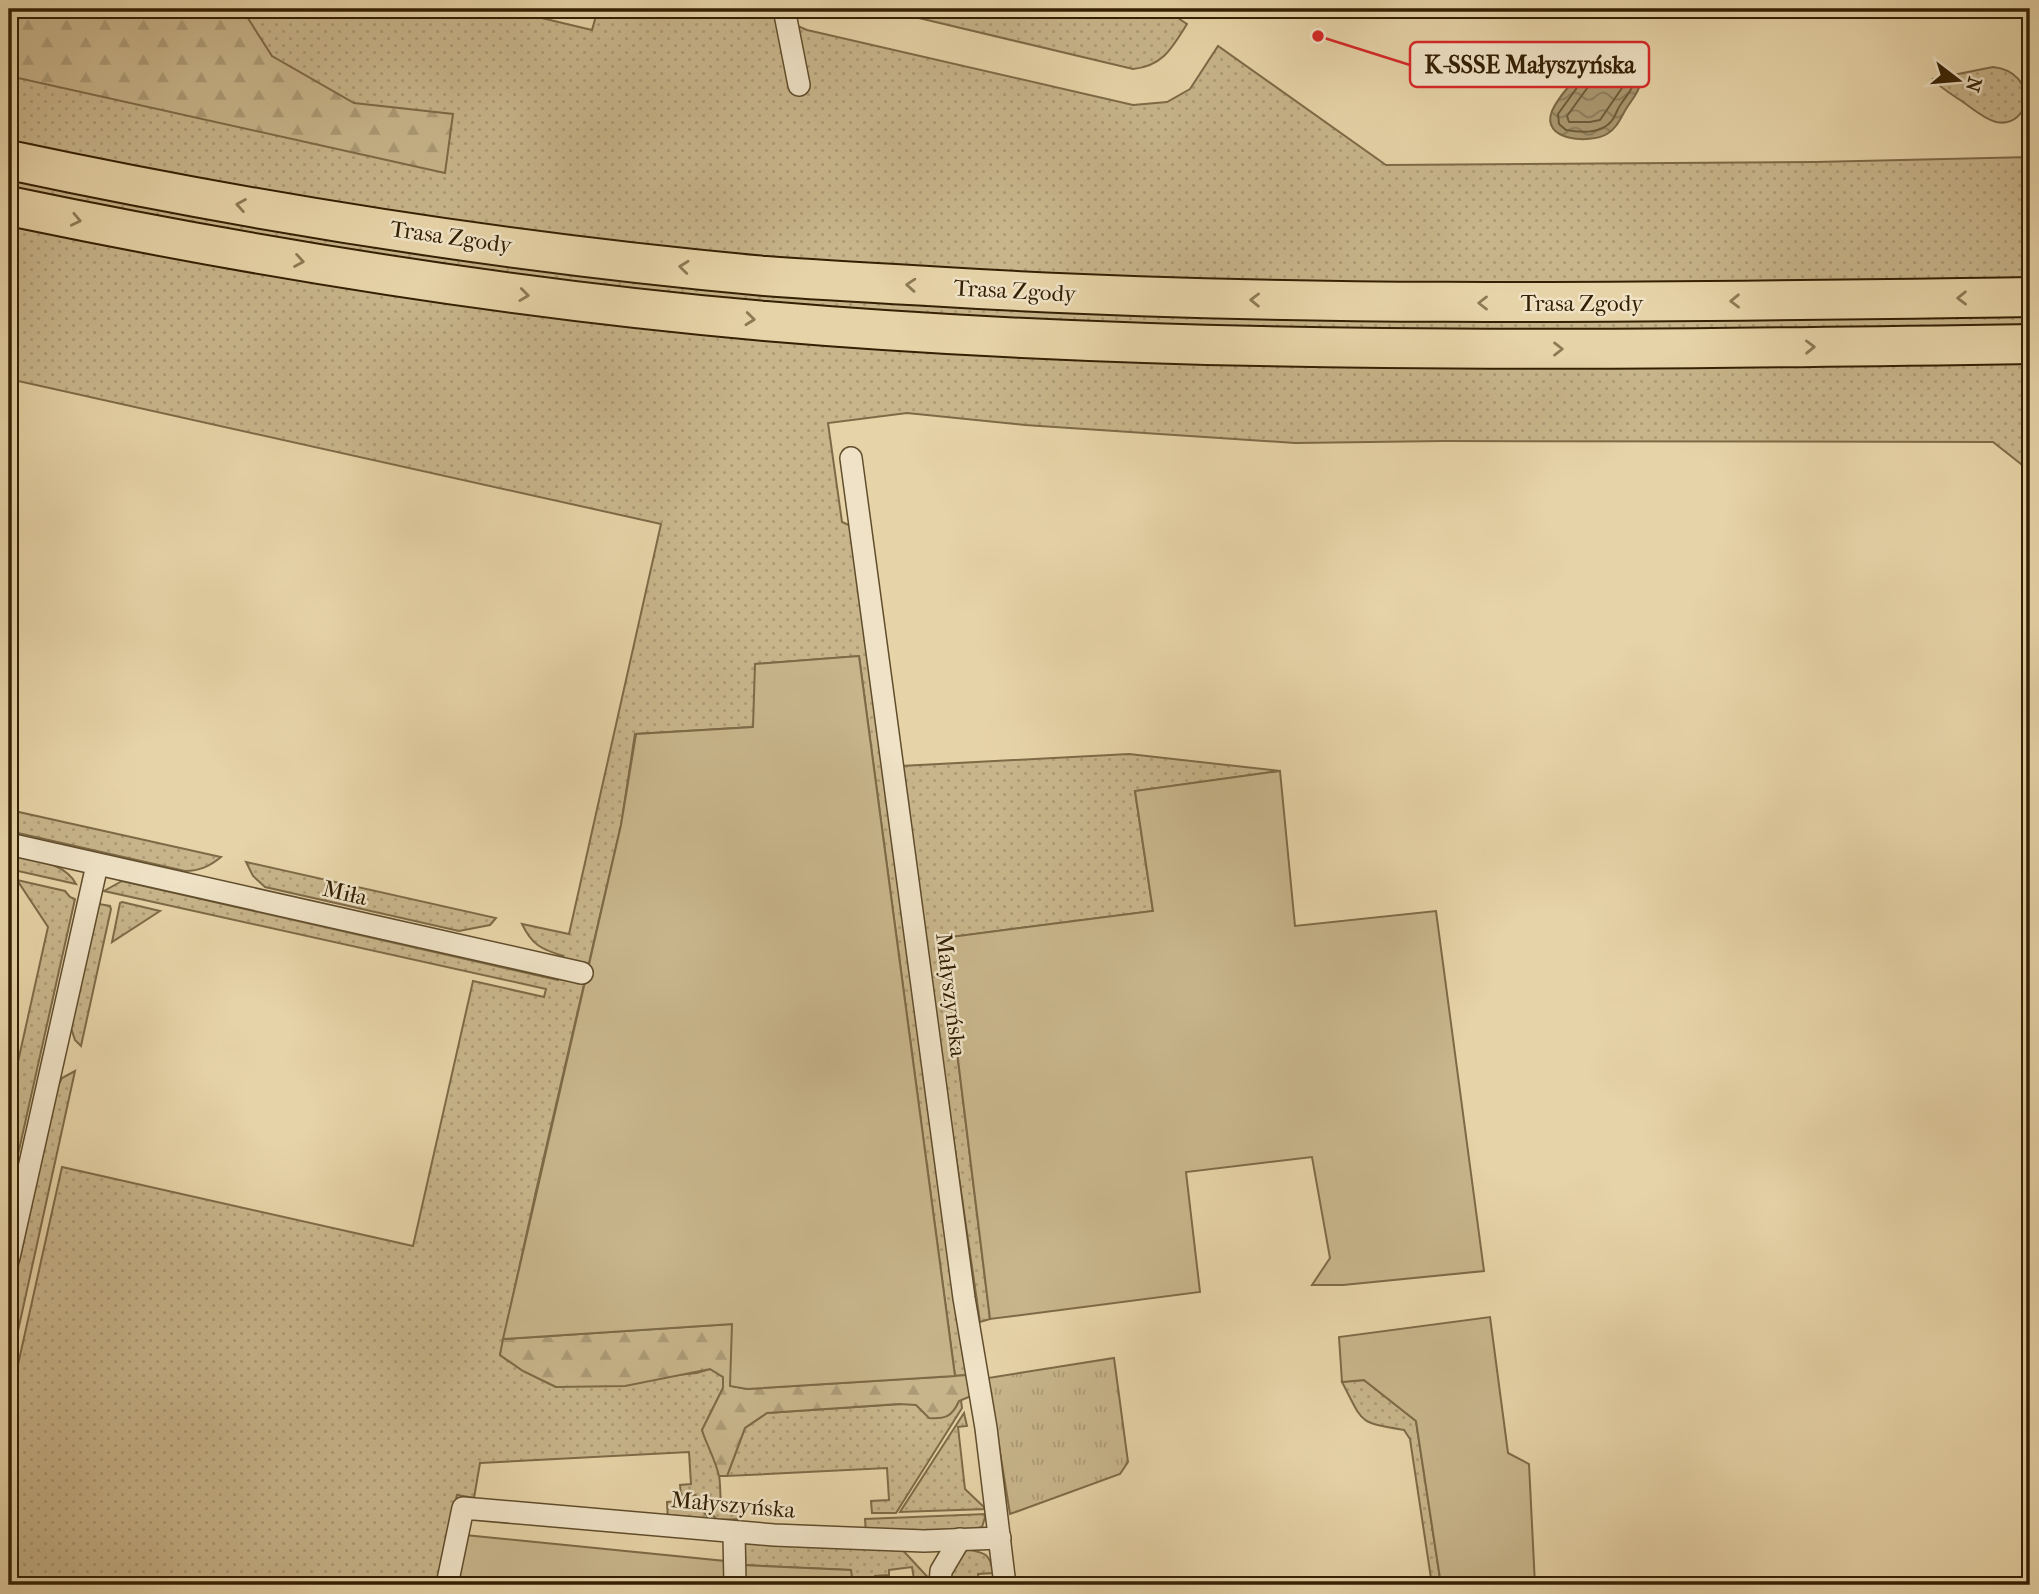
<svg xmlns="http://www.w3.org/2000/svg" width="2039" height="1594" font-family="'IM FELL French Canon',serif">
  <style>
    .grass { fill: url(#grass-dots); stroke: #7e6a47; stroke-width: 2 }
    .forest { fill: url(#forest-firs); stroke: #7e6a47; stroke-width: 2 }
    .park { fill: url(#park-tufts); stroke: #7e6a47; stroke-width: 2 }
    .garden { fill: #c8b58b; stroke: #7e6a47; stroke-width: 2 }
    .water { fill: url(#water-waves); stroke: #7a6744; stroke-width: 2 }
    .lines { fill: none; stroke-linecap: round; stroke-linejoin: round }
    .shore { stroke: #6e5b39; stroke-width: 2 }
    .street-casing { stroke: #604d2c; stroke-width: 24 }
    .highway-casing { stroke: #342003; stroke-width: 42 }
    .street { stroke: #efe2c6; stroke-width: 21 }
    .highway { stroke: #e6d3a7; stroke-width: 38 }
    .oneway { stroke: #8d7a55 }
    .labels { text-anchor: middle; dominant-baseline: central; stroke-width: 5; stroke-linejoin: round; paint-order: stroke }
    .street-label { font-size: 23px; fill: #342003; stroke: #efe2c6 }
    .leader { fill: none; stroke: #d62828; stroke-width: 2.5 }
    .callout-dot { fill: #d62828; stroke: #efe2c6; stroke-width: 2.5 }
    .callout { fill: #efe2c6; stroke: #d62828; stroke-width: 2.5 }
    .callout-label { font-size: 24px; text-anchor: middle; font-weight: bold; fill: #342003 }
  </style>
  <defs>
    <pattern id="grass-dots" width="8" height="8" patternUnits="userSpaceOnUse" patternTransform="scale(1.75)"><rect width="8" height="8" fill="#c8b58b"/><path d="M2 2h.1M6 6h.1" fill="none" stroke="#ac9b76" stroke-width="1.8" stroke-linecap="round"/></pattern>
    <pattern id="forest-firs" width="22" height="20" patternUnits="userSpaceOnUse" patternTransform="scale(1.75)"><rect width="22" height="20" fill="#c8b58b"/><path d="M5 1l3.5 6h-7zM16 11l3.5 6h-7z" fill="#ac9b76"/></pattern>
    <pattern id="park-tufts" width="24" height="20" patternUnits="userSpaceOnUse" patternTransform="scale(1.75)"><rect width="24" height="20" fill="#c8b58b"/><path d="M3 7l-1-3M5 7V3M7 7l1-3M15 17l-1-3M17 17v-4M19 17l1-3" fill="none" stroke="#ac9b76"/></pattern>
    <pattern id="water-waves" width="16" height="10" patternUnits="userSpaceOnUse" patternTransform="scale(1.75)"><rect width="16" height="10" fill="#a9966f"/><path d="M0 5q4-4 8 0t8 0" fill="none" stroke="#8a7a59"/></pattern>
  </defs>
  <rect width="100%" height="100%" fill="#e6d3a7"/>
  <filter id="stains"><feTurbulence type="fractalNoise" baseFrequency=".00286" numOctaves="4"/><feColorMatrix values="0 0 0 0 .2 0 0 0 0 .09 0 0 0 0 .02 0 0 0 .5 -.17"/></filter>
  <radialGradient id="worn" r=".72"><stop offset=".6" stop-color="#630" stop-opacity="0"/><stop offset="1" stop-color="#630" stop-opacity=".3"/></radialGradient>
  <!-- grass -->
  <g class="grass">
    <path d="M9,9h495l88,21 6,-21h174l2,7 33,14 326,75 34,-3 23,-13 28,-43 168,119 430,-3 214,-5v500l-4,-189 -33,-26 -550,-1 -148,2 -270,-18 -118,-12 -79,10 14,99 9,4 117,849 -13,1 -96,-720 -103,8 -2,63 -119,7 -14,91 -85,366 -36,164 23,16 33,16 141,-14 13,-4 13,8v11l-21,42c3,10 8,17 12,26 7,16 6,35 7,52l20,-1v12l-24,1 -22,-25 -14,1 -1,-11 11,-1 -2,-32 -209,11 -6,35 -17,-3 -19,90h-429v-180l53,-238 351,79 60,-265 71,16 2,-8 -442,-98 18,-10 436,99 5,-24c-22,-7 -31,-11 -41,-32l47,10 92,-410 -652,-145z"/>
    <path d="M881,9h297v9l9,6c-15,24 -24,42 -54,45z"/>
    <path d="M1993,67c46,5 39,62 3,55 -12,-3 -23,-13 -33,-20 -10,-7 -23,-14 -30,-23z"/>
    <polygon points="1129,754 1280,771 1135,791 1153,911 943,938 990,1319 980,1322 925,943 901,766"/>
    <path d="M9,809l1,1 211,47c-11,9 -21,14 -36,14l-176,-40z"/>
    <path d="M9,855c23,6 55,6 67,29l-67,-15z"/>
    <polygon points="246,862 496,918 490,925 459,931 265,887 253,876"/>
    <polygon points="17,880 65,891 70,897 75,899 9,1195 9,1102 48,927"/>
    <polygon points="122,902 160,911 112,942 120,903"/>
    <polygon points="99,904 110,906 111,909 81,1046 75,1040 71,1028"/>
    <polygon points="75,1071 9,1372 9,1308 57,1087 62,1078"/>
    <path d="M1364,1380l52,41 25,164h-9l-22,-146 -6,-9c-47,-8 -40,-6 -62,-48z"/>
    <polygon points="961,1400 962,1408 896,1513 872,1513 871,1501 889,1500 887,1468 727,1476 745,1428 767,1413"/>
    <polygon points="964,1413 967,1426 958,1427 965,1489 986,1509 900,1512"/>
    <polygon points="693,1500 716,1526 668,1522 667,1502"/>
    <polygon points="986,1514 982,1527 947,1536 866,1533 865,1519"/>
    <polygon points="742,1538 898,1545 935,1585 915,1585 912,1567 889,1570 889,1575 875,1576 876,1585 853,1585 850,1570 741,1565"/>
    <path d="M966,1549c19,4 23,3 28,24l-16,1 1,11h-33l15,-34z"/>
  </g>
  <!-- forest -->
  <g class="forest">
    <polygon points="9,9 242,9 272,56 354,103 453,114 445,173 9,76"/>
    <path d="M733,1324l-2,62 16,3 221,-14 3,21 -12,5c-7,16 -14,18 -30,17l-13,-13 -17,-1 -132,9 -22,15 -18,48h-8c-4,-17 -12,-30 -17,-46l21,-42v-11l-13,-8 -85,17 -69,1 -33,-16 -23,-16 3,-16z"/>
  </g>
  <!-- park -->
  <polygon class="park" points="1114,1358 1128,1462 1120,1474 1010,1514 988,1378"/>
  <!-- garden -->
  <g class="garden">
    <polygon points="859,656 955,1376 747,1389 730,1386 732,1324 503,1339 621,825 636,734 753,727 755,664"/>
    <polygon points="1280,771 1295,926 1436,911 1484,1271 1343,1285 1312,1285 1330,1258 1312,1157 1186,1172 1200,1292 990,1319 943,938 1153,911 1135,791"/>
    <polygon points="1490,1317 1508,1453 1529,1464 1535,1585 1441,1585 1416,1421 1364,1380 1342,1382 1339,1337"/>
    <polygon points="465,1535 725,1561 725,1585 455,1585"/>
    <polygon points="741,1565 851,1570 853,1585 741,1585"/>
  </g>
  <!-- water -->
  <path class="water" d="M1613,51l23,20 5,10c-2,12 -9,18 -15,28 -6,10 -9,19 -19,25 -17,10 -67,7 -55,-23 6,-14 17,-24 25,-35 10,-14 14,-25 33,-23z"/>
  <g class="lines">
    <!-- shore -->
    <g class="shore">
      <path d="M1599,60l14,1 20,18c1,11 -7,16 -12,25 -3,4 -5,10 -8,15 -10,15 -31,14 -47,11l-7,-6 -1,-10 36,-50z"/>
      <polygon points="1601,69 1610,69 1623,81 1624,85 1600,120 1590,122 1569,122 1567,116"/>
    </g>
    <defs>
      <g id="street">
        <polyline points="784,9 799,85"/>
        <polyline points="851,458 964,1298 986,1428 1005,1585"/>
        <polyline points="9,844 582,973"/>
        <polyline points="9,1257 97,865"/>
        <polyline points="734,1533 735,1585"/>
        <polyline points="447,1585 463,1508 774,1535 924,1541 1000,1538"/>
        <polyline points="940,1585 941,1571 960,1539"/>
      </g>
      <g id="highway">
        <path d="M9,160c249,53 502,93 756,116 54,4 109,7 163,10 367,23 735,16 1102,11"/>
        <path d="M9,206c250,52 502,93 756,115 421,36 844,29 1265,23"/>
      </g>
    </defs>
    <!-- street casing -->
    <use href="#street" class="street-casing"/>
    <!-- highway casing -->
    <use href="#highway" class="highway-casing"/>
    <!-- street -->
    <use href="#street" class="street"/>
    <!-- highway -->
    <use href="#highway" class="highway"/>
  </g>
  <!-- one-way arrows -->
  <defs><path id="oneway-chevron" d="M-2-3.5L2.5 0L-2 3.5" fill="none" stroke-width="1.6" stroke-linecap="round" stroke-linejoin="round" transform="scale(1.75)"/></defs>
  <g class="oneway">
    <use href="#oneway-chevron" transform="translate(241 205) rotate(-170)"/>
    <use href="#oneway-chevron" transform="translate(76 220) rotate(12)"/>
    <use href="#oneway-chevron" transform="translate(299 261) rotate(10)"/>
    <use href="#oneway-chevron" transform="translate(684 267) rotate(-174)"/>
    <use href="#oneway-chevron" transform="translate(911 285) rotate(-176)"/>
    <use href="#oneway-chevron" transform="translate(524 295) rotate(7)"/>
    <use href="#oneway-chevron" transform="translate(1962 298) rotate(179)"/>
    <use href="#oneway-chevron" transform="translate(1255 300) rotate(-179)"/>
    <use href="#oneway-chevron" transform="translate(1735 301) rotate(179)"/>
    <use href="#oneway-chevron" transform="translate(1483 303) rotate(180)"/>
    <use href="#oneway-chevron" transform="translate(750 319) rotate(6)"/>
    <use href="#oneway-chevron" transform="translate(1810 347) rotate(-1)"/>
    <use href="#oneway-chevron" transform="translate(1558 349)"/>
  </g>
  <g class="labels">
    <!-- street labels -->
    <g class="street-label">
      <text transform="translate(451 237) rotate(8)">Trasa Zgody</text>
      <text transform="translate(1015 291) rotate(3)">Trasa Zgody</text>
      <text x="1582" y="303">Trasa Zgody</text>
      <text transform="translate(345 893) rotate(13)">Miła</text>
      <text transform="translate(951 995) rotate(83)">Małyszyńska</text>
      <text transform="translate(733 1505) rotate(5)">Małyszyńska</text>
    </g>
  </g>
  <!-- callouts -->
  <path class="leader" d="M1318 36L1410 65"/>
  <circle class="callout-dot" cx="1318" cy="36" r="7"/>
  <rect class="callout" x="1410" y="42" width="239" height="45" rx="7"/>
  <g class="callout-label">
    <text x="1530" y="73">K-SSSE Małyszyńska</text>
  </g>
  <!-- margin -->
  <rect width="2039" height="1594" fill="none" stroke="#e6d3a7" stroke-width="35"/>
  <rect x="10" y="10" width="2018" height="1573" fill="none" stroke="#342003" stroke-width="3.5"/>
  <rect x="18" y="18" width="2004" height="1559" fill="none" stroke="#342003" stroke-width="2"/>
  <!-- north arrow -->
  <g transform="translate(1958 80) rotate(106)" stroke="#efe2c6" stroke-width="5" paint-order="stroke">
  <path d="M0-5L12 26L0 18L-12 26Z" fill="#342003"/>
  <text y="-10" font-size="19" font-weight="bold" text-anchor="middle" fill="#342003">N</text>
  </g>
  <rect width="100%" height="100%" filter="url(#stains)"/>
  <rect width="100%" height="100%" fill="url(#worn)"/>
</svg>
